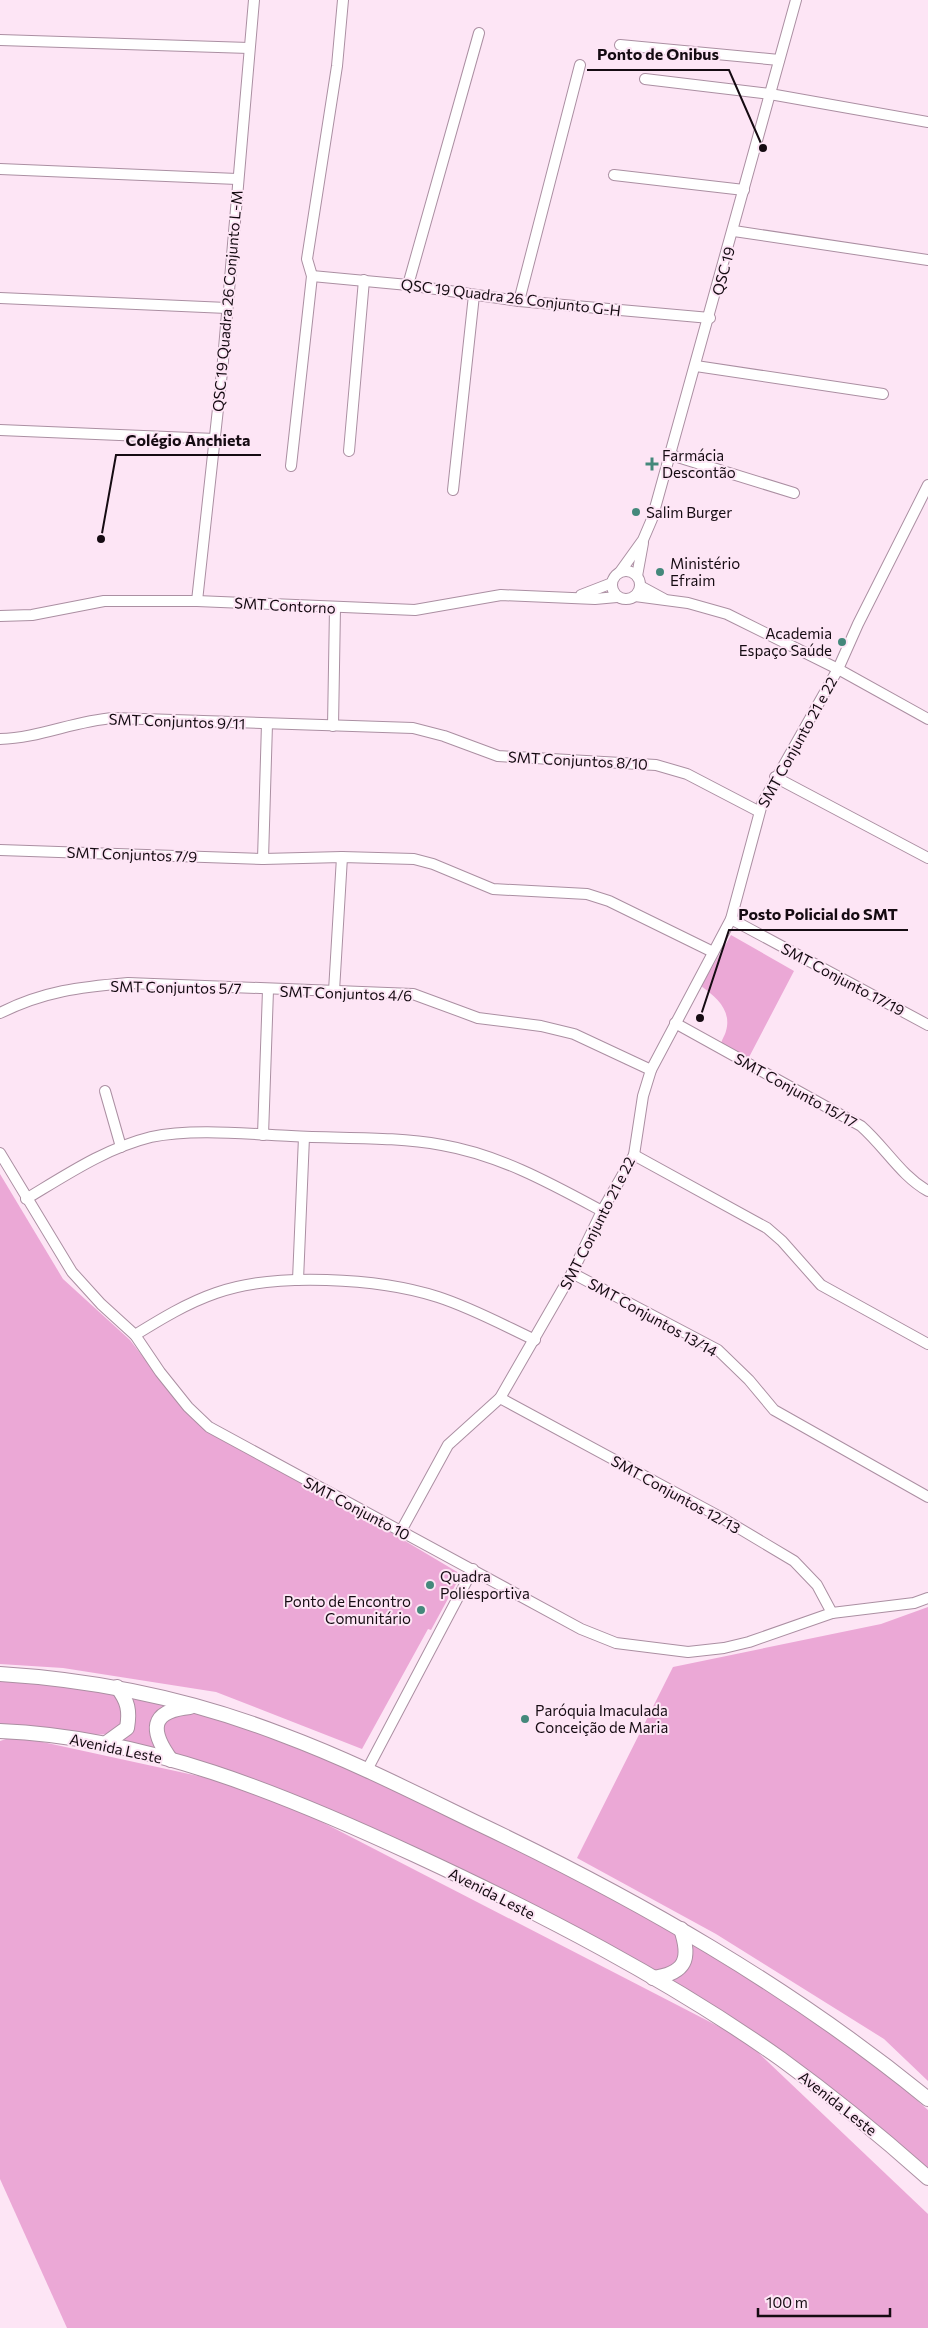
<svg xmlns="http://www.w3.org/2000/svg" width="928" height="2328" font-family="Commissioner,sans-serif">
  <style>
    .green { fill: #eba8d6 }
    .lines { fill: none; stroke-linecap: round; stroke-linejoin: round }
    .minor-casing { stroke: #ab8fa2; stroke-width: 12 }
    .major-casing { stroke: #ab8fa2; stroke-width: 16 }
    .minor { stroke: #fff; stroke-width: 10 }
    .major { stroke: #fff; stroke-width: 14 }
    .poi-dot { fill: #44887b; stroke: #fde5f5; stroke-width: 2 }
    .labels { text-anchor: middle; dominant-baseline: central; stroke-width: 4; stroke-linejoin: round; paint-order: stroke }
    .street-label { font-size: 15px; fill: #150b12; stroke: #fde5f5 }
    .poi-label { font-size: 15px; fill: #150b12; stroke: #fde5f5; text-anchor: start }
    .leader { fill: none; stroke: #150b12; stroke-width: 2 }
    .callout-dot { fill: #150b12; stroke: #fde5f5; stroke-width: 2 }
    .callout-label { font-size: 16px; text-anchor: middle; font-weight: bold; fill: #150b12; stroke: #fde5f5; stroke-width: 4; stroke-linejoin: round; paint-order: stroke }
  </style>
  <rect width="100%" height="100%" fill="#fde5f5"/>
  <!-- green -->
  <g class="green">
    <path d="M731,935l63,36 -47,90 -26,-16c0,-5 4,-9 5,-14 6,-21 -10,-34 -25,-45z"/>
    <polygon points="0,1174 63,1279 130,1340 183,1409 459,1573 454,1582 456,1584 431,1630 428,1629 362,1749 216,1692 63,1668 0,1664"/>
    <polygon points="928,1607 928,2081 884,2039 716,1934 577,1858 673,1667 881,1624"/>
    <polygon points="0,1680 108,1690 128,1697 132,1712 112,1734 90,1735 0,1730"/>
    <polygon points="130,1697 179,1704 157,1724 174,1755 93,1737 113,1735 127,1727"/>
    <polygon points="192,1707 362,1774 682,1931 689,1955 667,1972 652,1971 466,1872 175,1755 162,1743 158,1724"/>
    <polygon points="15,1736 258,1789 745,2040 928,2214 928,2328 67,2328 0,2179 0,1741"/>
    <polygon points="689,1941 804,2012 894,2080 928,2110 928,2169 867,2117 791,2057 654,1972 681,1968"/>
  </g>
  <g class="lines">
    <defs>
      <g id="minor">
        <polyline points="0,40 249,48"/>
        <polyline points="620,45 779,60"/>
        <polyline points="645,79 770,94 928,122"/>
        <polyline points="0,169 237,179"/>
        <polyline points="614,175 744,190"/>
        <polyline points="734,231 928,260"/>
        <polyline points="312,276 408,285 519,301 710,318"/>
        <polyline points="408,285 479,33"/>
        <polyline points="0,298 227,308"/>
        <polyline points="519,301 580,65"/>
        <polyline points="696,366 883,394"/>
        <polyline points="0,430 215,439"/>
        <polyline points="349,451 364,280"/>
        <polyline points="671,455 794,493"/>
        <polyline points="291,466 312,276 307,259 337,66 343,0"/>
        <polyline points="453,490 474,295"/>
        <circle cx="626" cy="585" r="14"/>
        <polyline points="620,572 643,540 652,519 796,0"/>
        <polyline points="637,576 643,543"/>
        <polyline points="640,586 664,599"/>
        <polyline points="581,595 612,583"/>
        <polyline points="635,596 688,603 727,614 838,669 928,719"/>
        <polyline points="197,601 222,372 254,0"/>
        <polyline points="0,616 32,615 104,601 197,601 415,610 501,595 595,599 617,597"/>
        <polyline points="333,726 335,608"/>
        <path d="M0,739c39,-1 74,-18 113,-21l300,10 31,8 54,20 158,9 31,9 71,37"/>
        <polyline points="775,777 928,858"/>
        <polyline points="0,850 263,859 342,857 414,859 433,864 493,889 587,894 609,901 713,952"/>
        <polyline points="263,859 267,724"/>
        <polyline points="731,919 928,1025"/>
        <polyline points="334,991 342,857"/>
        <path d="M0,1013c44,-22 80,-26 128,-30l285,11 65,24 63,8 33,8 77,36"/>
        <path d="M675,1023l186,103c24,21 40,50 67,65"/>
        <polyline points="105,1091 121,1147"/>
        <polyline points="263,1135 268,990"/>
        <polyline points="0,1153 72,1272 101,1304 135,1335 160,1372 188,1407 209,1427 581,1629 616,1643 688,1652 724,1648 749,1642 832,1613 914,1603 928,1598"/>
        <polyline points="634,1155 767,1228 782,1241 821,1285 928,1344"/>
        <path d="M26,1199c40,-24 80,-51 125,-62 40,-9 99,-3 140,-1 50,3 101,0 151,9 58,10 110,39 160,66"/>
        <polyline points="572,1273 718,1350 749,1380 774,1410 928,1497"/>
        <polyline points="298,1280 304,1137"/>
        <path d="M135,1335c26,-16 52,-32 81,-42 58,-21 163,-15 222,4 34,11 65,28 97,43"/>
        <polyline points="500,1398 722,1518 794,1561 817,1585 832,1613"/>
        <polyline points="401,1531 448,1445 500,1398 572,1273 602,1211 634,1155 643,1096 651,1070 731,919 762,804 838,669 858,624 928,485"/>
        <polyline points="367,1770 473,1569"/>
      </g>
      <g id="major">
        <path d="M0,1674c97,6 193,26 283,61 67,25 130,57 194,88 160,76 314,164 451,276"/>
        <path d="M0,1731c146,6 284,63 415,124 125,58 253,124 366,204 51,37 100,77 147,119"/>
        <path d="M105,1744l22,-16c3,-17 1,-27 -10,-41"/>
        <path d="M171,1760c-21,-29 -22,-49 19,-53"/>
        <path d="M653,1978c33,-5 38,-19 28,-49"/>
      </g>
    </defs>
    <!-- minor casing -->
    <use href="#minor" class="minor-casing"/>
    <!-- major casing -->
    <use href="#major" class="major-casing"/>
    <!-- minor -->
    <use href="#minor" class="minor"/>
    <!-- major -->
    <use href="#major" class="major"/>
  </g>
  <!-- markers -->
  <g class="poi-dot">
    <path d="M649.5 456.5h5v5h5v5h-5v5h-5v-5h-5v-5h5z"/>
    <circle cx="636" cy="512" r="5"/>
    <circle cx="660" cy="572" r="5"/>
    <circle cx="842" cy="642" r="5"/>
    <circle cx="430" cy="1585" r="5"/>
    <circle cx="421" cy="1610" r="5"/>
    <circle cx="525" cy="1719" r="5"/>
  </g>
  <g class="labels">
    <!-- street labels -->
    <g class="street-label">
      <text transform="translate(723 271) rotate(-75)">QSC 19</text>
      <text transform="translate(511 297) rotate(7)">QSC 19 Quadra 26 Conjunto G-H</text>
      <text transform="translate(227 301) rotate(-85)">QSC 19 Quadra 26 Conjunto L-M</text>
      <text transform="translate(285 605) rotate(3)">SMT Contorno</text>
      <text transform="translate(177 721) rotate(2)">SMT Conjuntos 9/11</text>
      <text transform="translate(797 742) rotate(-61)">SMT Conjunto 21 e 22</text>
      <text transform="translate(578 760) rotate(3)">SMT Conjuntos 8/10</text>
      <text transform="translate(132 854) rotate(2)">SMT Conjuntos 7/9</text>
      <text transform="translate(843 979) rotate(28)">SMT Conjunto 17/19</text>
      <text transform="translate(176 987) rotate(1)">SMT Conjuntos 5/7</text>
      <text transform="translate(346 993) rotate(2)">SMT Conjuntos 4/6</text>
      <text transform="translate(796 1090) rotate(29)">SMT Conjunto 15/17</text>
      <text transform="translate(597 1223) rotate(-63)">SMT Conjunto 21 e 22</text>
      <text transform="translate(653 1317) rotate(29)">SMT Conjuntos 13/14</text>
      <text transform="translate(676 1494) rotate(29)">SMT Conjuntos 12/13</text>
      <text transform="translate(357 1508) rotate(28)">SMT Conjunto 10</text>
      <text transform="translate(116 1748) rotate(12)">Avenida Leste</text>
      <text transform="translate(492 1893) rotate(27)">Avenida Leste</text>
      <text transform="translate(838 2103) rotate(38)">Avenida Leste</text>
    </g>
    <!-- poi labels -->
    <g class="poi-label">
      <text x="662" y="455">Farmácia<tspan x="662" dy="17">Descontão</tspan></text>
      <text x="646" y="512">Salim Burger</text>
      <text x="670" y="563">Ministério<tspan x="670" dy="17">Efraim</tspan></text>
      <text x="832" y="633" text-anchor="end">Academia<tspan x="832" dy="17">Espaço Saúde</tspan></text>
      <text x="440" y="1576">Quadra<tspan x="440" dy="17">Poliesportiva</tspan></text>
      <text x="411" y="1601" text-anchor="end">Ponto de Encontro<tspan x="411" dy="17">Comunitário</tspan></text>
      <text x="535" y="1710">Paróquia Imaculada<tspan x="535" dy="17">Conceição de Maria</tspan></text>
    </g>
  </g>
  <!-- callouts -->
  <path class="leader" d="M763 148L729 70H587M101 539L116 455H261M700 1018L729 930H908"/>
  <g class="callout-dot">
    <circle cx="763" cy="148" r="5"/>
    <circle cx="101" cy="539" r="5"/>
    <circle cx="700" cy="1018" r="5"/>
  </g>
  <g class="callout-label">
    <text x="658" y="60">Ponto de Onibus</text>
    <text x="188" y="446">Colégio Anchieta</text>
    <text x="818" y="920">Posto Policial do SMT</text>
  </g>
  <!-- scale -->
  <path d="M758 2308v8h132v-8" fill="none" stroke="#150b12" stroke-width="2.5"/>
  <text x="766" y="2308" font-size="15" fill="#150b12" stroke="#fde5f5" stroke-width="4" paint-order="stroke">100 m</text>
</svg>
